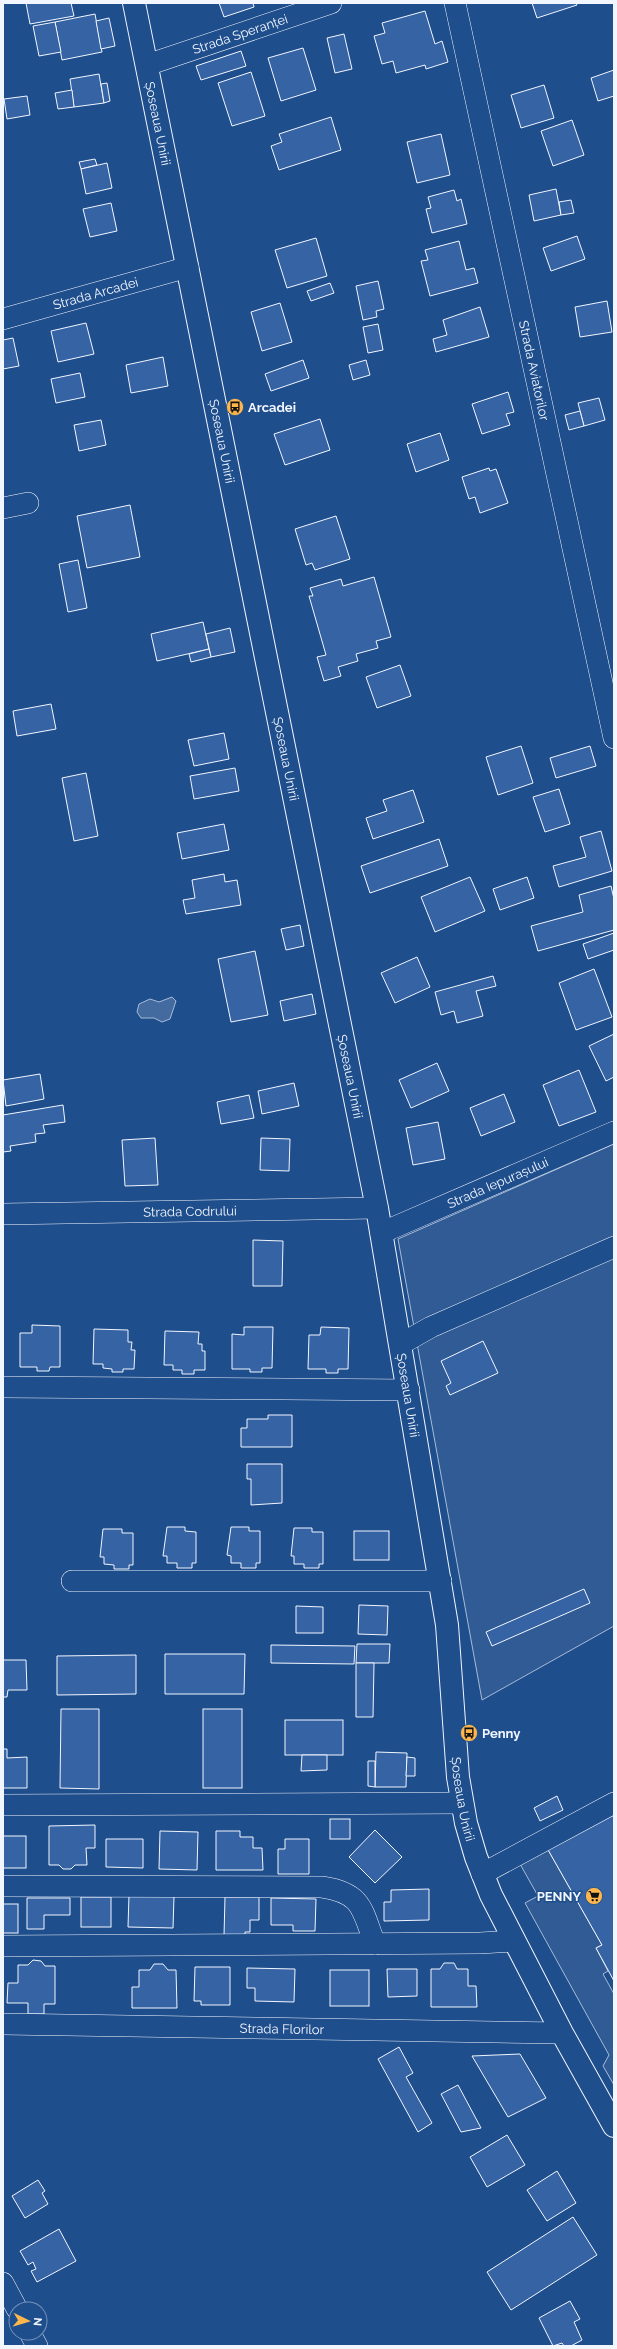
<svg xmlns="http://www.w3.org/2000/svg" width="617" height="2349" font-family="Raleway,sans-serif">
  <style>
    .built { fill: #305b95; stroke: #a8bbd7 }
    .water { fill: #446ba0; stroke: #a8bbd7 }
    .building { fill: #3563a3; stroke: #f2f6ff }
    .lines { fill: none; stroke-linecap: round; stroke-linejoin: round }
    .minor-casing { stroke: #f2f6ff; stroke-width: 22 }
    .major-casing { stroke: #f2f6ff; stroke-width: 24 }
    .minor { stroke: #1f4e8c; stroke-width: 21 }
    .major { stroke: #1f4e8c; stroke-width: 22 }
    .labels { text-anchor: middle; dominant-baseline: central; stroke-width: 3; stroke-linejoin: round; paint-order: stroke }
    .street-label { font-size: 13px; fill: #f2f6ff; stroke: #1f4e8c }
    .poi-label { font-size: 13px; font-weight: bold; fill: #f2f6ff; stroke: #1f4e8c; text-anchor: start }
  </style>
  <rect width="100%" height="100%" fill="#1f4e8c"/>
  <!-- built -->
  <g class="built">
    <polygon points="614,1144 614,1626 482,1700 398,1239"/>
    <polygon points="547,1848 602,1945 596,1948 608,1971 603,1974 614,1994 614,2085 603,2066 609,2055 525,1903 538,1896 520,1864"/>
  </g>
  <!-- water -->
  <polygon class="water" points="172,997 176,1001 170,1019 162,1022 154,1018 141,1018 137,1012 139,1004 150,999 159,1002"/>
  <!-- building -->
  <g class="building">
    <polygon points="26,3 71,3 74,16 30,24"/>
    <polygon points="219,3 253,3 254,7 224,17"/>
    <polygon points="532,3 576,3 577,5 537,18"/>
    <polygon points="425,11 435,44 442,41 448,62 426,69 425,65 396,73 393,61 382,64 374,36 385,33 382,23"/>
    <polygon points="95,14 102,52 62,60 55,22"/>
    <polygon points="109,18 115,46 101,49 96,21"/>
    <polygon points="55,22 61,52 39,56 33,26"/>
    <polygon points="344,34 352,69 335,73 327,38"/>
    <polygon points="303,48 316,90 281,101 268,58"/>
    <polygon points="241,51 246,66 201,80 196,66"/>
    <polygon points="614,70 614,96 598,101 591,78"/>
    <polygon points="251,72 265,116 232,126 218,83"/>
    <polygon points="99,74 104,103 74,107 70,79"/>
    <polygon points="107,83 110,101 104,103 101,84"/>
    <polygon points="544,85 554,118 521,128 511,95"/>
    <polygon points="72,90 74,107 58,109 55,93"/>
    <polygon points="27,96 30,115 7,119 4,99"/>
    <polygon points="331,117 341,150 279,170 271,146 282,142 279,134"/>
    <polygon points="572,120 584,155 553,166 541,131"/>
    <polygon points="441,134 450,175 417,183 407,142"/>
    <polygon points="95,159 97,165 81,169 79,162"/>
    <polygon points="107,163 112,188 86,194 81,169"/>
    <polygon points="556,189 561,215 534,221 529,195"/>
    <polygon points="454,190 457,201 461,199 467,224 432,233 426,209 431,208 428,197"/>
    <polygon points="571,200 574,213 561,215 559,202"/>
    <polygon points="111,203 117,231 90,237 83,209"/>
    <polygon points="577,236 585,259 551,271 543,248"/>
    <polygon points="316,238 327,276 287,288 275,250"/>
    <polygon points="459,241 466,270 474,268 478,283 430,296 421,261 428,260 425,250"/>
    <polygon points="378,281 384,309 376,311 377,317 363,320 356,286"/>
    <polygon points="330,283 334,293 311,301 307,291"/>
    <polygon points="607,301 612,332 580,337 575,307"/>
    <polygon points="280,303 292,342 262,351 251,312"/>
    <polygon points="480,307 489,337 436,352 433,339 447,335 443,320"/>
    <polygon points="86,323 94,354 58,362 51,331"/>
    <polygon points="378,324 383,350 368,353 363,327"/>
    <polygon points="13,338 19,366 3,369 3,340"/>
    <polygon points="163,357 168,386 131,393 126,365"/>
    <polygon points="303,360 309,378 271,391 265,374"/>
    <polygon points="366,360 370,375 353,380 349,365"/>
    <polygon points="80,373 85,397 56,403 51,379"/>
    <polygon points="508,392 514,412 506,414 510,425 482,434 472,404"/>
    <polygon points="599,398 605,420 584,426 578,403"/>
    <polygon points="580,411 584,426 569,430 565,415"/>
    <polygon points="320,419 330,450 285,465 274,434"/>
    <polygon points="101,420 106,445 79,451 74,425"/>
    <polygon points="440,433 449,460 416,472 407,444"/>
    <polygon points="489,468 490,471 496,469 508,503 480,513 475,497 469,499 462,477"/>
    <polygon points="130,505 140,557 87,568 77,516"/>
    <polygon points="336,516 350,559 315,570 312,563 306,565 295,529"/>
    <polygon points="78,560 87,608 68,612 59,564"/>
    <polygon points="374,577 391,637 376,641 378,648 356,654 358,661 338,667 341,676 324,681 317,657 326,655 309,596 313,596 310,588 341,579 343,586"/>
    <polygon points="203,622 209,649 157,661 151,634"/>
    <polygon points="230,628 235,652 211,657 206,634"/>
    <polygon points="209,649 211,657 191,662 189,654"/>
    <polygon points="400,665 411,696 377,708 366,677"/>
    <polygon points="51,704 56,729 17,736 13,711"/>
    <polygon points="224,733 229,759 194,766 188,740"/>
    <polygon points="521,746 533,783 498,795 486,757"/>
    <polygon points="590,746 596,766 556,778 550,758"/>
    <polygon points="235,768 239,791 194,799 190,776"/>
    <polygon points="86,773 98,836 74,841 62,778"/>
    <polygon points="559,789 570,824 545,832 533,797"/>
    <polygon points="413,790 424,822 373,839 366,818 387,811 383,800"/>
    <polygon points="224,824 229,850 182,859 177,833"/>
    <polygon points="601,831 612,871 559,887 553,866 586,857 580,837"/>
    <polygon points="439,839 448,866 370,893 361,866"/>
    <polygon points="224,874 225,882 237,880 241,905 186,914 183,900 195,898 192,880"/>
    <polygon points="470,877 485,911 435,932 421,897"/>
    <polygon points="527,877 534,898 500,910 493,889"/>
    <polygon points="611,886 614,899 614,930 538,951 531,926 583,912 579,895"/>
    <polygon points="300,925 304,946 286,950 281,929"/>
    <polygon points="614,933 614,950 588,959 583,944"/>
    <polygon points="255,951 268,1015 231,1022 218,959"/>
    <polygon points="417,957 430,987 395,1003 381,973"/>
    <polygon points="594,969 612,1017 576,1030 559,983"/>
    <polygon points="493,976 496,986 476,991 483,1016 457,1023 454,1011 441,1015 435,992"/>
    <polygon points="312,994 316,1014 284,1021 280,1001"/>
    <polygon points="614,1034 614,1077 606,1081 589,1046"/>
    <polygon points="437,1063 449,1091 411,1108 399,1080"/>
    <polygon points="579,1070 596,1112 559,1126 543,1085"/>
    <polygon points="40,1074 44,1099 6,1106 3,1080"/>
    <polygon points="294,1083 299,1106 262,1114 258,1091"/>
    <polygon points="504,1094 515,1122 481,1136 470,1108"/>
    <polygon points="249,1095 254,1118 221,1124 217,1102"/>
    <polygon points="63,1105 65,1122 43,1125 45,1133 35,1134 36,1142 10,1146 11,1151 3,1152 3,1115"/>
    <polygon points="438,1122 445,1159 413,1165 406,1128"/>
    <polygon points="155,1138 158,1185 125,1186 122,1140"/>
    <polygon points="261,1138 290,1139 289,1171 260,1170"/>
    <polygon points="253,1240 283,1241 282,1286 253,1286"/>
    <polygon points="32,1325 60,1326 60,1367 50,1367 49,1371 37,1371 37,1367 20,1367 20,1333 32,1333"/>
    <polygon points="244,1327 273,1327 272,1368 262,1368 262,1372 250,1372 250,1369 232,1369 232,1334 244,1335"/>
    <polygon points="321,1327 349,1328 348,1369 338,1369 338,1373 326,1373 326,1369 308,1369 309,1335 320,1335"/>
    <polygon points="94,1329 128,1330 128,1342 132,1342 131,1350 135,1350 134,1369 123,1369 123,1372 112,1372 112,1369 103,1368 103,1364 93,1364"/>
    <polygon points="165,1331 199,1332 198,1344 202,1344 202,1351 205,1351 205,1370 194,1370 194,1374 182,1374 182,1370 173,1370 173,1365 164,1365"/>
    <polygon points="483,1341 498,1373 450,1395 446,1386 451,1383 441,1361"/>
    <polygon points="268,1415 292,1415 292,1447 241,1447 241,1428 247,1428 247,1419 268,1419"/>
    <polygon points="247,1464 282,1464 282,1503 251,1505 251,1479 247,1479"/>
    <polygon points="167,1527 185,1527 185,1531 196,1532 196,1563 192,1563 192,1568 177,1568 177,1563 167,1563 167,1556 163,1556"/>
    <polygon points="231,1527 249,1527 249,1531 260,1531 260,1563 256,1563 256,1568 241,1568 241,1563 231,1563 231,1556 227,1555"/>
    <polygon points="294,1528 312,1528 312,1532 323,1532 323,1564 319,1564 319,1568 304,1568 304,1564 294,1564 294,1556 291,1556"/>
    <polygon points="103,1529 122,1529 122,1533 133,1533 133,1565 129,1565 129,1569 114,1569 114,1565 104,1564 104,1557 100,1557"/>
    <rect x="354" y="1531" width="35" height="29"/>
    <polygon points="584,1589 590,1603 492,1646 486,1632"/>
    <polygon points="359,1605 388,1606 387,1635 358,1634"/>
    <polygon points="296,1606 323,1607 323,1633 296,1633"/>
    <polygon points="357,1644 390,1644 389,1663 356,1663"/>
    <polygon points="271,1645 355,1646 354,1664 271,1663"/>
    <polygon points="165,1654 245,1654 244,1694 165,1694"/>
    <polygon points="136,1655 136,1694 57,1695 57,1656"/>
    <polygon points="3,1660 26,1660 27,1690 8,1690 7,1697 3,1697"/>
    <polygon points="356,1663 374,1663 373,1717 356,1717"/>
    <polygon points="61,1709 99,1709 99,1789 60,1788"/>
    <rect x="203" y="1709" width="39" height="79"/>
    <rect x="285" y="1720" width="58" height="35"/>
    <polygon points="3,1749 7,1749 7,1758 27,1757 27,1788 3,1788"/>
    <polygon points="376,1752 407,1753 406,1787 375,1787"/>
    <polygon points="302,1755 327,1755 327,1770 301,1771"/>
    <polygon points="407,1757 415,1758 415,1776 406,1776"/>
    <polygon points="368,1761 375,1761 375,1787 368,1786"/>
    <polygon points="557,1796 563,1810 540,1821 534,1808"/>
    <polygon points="611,1812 614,1818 614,1981 596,1948 602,1945 547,1848"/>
    <rect x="330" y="1819" width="20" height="20"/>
    <polygon points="95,1825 95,1848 86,1848 87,1865 75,1865 71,1869 63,1869 59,1865 49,1865 49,1826"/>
    <polygon points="375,1830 402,1857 375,1883 349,1857"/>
    <polygon points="160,1831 198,1832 197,1870 159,1869"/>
    <polygon points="216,1831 240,1831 240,1837 253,1837 253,1848 262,1848 263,1870 216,1870"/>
    <rect x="3" y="1836" width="23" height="32"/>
    <polygon points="106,1839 143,1839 143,1868 106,1867"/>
    <polygon points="285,1839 309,1839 309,1874 278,1874 278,1849 285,1849"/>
    <polygon points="429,1889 429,1920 384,1921 384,1902 391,1902 391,1890"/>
    <polygon points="129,1895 174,1896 173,1928 128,1927"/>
    <rect x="81" y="1897" width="30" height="30"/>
    <polygon points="225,1897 259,1897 259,1920 250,1920 250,1932 245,1932 245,1936 224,1936"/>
    <polygon points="27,1898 70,1898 70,1915 44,1915 44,1929 27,1929"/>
    <polygon points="271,1898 316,1899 315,1931 293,1931 293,1925 271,1925"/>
    <rect x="3" y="1904" width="15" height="29"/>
    <polygon points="33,1960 41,1961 45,1966 55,1966 55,2004 44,2004 44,2014 28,2014 28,2003 7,2003 8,1983 18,1983 18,1965 28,1965"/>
    <polygon points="444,1963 454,1963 457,1969 468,1969 468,1986 476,1986 477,2007 431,2007 431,1969 440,1969"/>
    <polygon points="154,1964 163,1964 168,1970 176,1970 177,2008 132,2008 132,1987 139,1987 139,1970 150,1970"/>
    <polygon points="195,1967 230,1967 230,2005 201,2005 201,2001 194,2001"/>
    <polygon points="247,1968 295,1969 294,2002 255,2001 255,1988 247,1988"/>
    <polygon points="387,1969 417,1969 417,1996 388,1997"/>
    <rect x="330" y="1970" width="39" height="36"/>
    <polygon points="399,2047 413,2073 406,2077 432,2123 418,2132 378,2059"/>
    <polygon points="520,2054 546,2098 508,2117 472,2056"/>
    <polygon points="458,2085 481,2128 461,2132 441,2094"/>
    <polygon points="507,2135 525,2165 487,2187 470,2157"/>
    <polygon points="557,2171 576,2203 547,2221 527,2190"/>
    <polygon points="38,2180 45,2191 42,2193 48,2204 25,2218 12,2196"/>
    <polygon points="573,2217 597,2255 511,2310 487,2272"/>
    <polygon points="59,2229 76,2261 37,2282 31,2271 36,2269 33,2262 28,2265 20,2251"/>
    <polygon points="570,2301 580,2319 574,2322 582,2340 571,2346 564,2346 562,2343 553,2346 539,2318"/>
  </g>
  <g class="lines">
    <defs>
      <g id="minor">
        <path id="s1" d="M455,3l159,735"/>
        <path id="s2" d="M147,65l184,-62"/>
        <path id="s3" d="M3,319l185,-52"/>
        <polyline points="3,508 28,503"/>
        <path id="s4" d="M3,1214l374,-6"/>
        <path id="s5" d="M381,1233l233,-101"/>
        <polyline points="401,1344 431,1327 614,1247"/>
        <polyline points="3,1387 409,1390"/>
        <polyline points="72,1581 441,1581"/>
        <polyline points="3,1805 462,1803"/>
        <polyline points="482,1874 614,1803"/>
        <path d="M3,1886l319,1c41,6 40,23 53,57"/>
        <polyline points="3,1946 480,1943 514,1941"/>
        <path id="s6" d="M3,2024l559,9"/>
        <polyline points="3,2283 17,2309"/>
        <polyline points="30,2333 37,2346"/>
      </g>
      <g id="major">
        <path id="s7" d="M134,3l243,1205 70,417 11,152 8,46 10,34 15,38 71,138 52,93"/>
      </g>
    </defs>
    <!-- minor casing -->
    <use href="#minor" class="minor-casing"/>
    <!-- major casing -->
    <use href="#major" class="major-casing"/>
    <!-- minor -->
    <use href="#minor" class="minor"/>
    <!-- major -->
    <use href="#major" class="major"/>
  </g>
  <!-- icons -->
  <defs>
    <symbol id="bus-disc" viewBox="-11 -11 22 22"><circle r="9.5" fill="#ffb74d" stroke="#1f4e8c"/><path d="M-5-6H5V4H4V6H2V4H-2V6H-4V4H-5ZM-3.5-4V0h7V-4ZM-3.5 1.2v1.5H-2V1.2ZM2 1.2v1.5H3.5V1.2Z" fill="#111"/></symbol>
    <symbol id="supermarket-disc" viewBox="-11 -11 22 22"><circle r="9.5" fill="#ffb74d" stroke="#1f4e8c"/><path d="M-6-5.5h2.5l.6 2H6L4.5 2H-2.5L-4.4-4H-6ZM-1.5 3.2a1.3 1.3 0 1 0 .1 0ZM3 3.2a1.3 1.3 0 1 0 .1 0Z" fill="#111"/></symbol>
  </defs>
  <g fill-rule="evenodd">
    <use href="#bus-disc" x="225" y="397" width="20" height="20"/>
    <use href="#bus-disc" x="459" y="1723" width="20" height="20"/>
    <use href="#supermarket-disc" x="584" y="1886" width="20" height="20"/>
  </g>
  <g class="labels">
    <!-- street labels -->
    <g class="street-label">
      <text stroke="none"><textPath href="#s2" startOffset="98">Strada Speranței</textPath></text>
      <text stroke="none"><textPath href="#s7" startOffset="123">Șoseaua Unirii</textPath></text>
      <text stroke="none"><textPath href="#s3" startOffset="96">Strada Arcadei</textPath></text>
      <text stroke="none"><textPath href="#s1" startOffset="376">Strada Aviatorilor</textPath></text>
      <text stroke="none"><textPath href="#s7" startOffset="447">Șoseaua Unirii</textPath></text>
      <text stroke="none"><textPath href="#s7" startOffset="771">Șoseaua Unirii</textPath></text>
      <text stroke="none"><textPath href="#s7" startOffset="1095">Șoseaua Unirii</textPath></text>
      <text stroke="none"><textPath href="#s5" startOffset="127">Strada Iepurașului</textPath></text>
      <text stroke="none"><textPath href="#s4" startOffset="187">Strada Codrului</textPath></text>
      <text stroke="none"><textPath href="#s7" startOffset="1419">Șoseaua Unirii</textPath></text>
      <text stroke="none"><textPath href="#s7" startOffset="1827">Șoseaua Unirii</textPath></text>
      <text stroke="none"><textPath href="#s6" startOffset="279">Strada Florilor</textPath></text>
    </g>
    <!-- poi labels -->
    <g class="poi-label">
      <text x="248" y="407">Arcadei</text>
      <text x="482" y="1733">Penny</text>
      <text x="581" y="1896" text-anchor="end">PENNY</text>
    </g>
  </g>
  <!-- border -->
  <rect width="617" height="2349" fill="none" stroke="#f2f6ff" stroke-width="8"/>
  <!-- north arrow -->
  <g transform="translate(28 2321) rotate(95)"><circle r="19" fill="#1f4e8c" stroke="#7391ba"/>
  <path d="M0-3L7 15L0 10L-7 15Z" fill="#ffb74d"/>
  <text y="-6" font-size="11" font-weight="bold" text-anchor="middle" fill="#f2f6ff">N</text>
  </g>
</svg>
